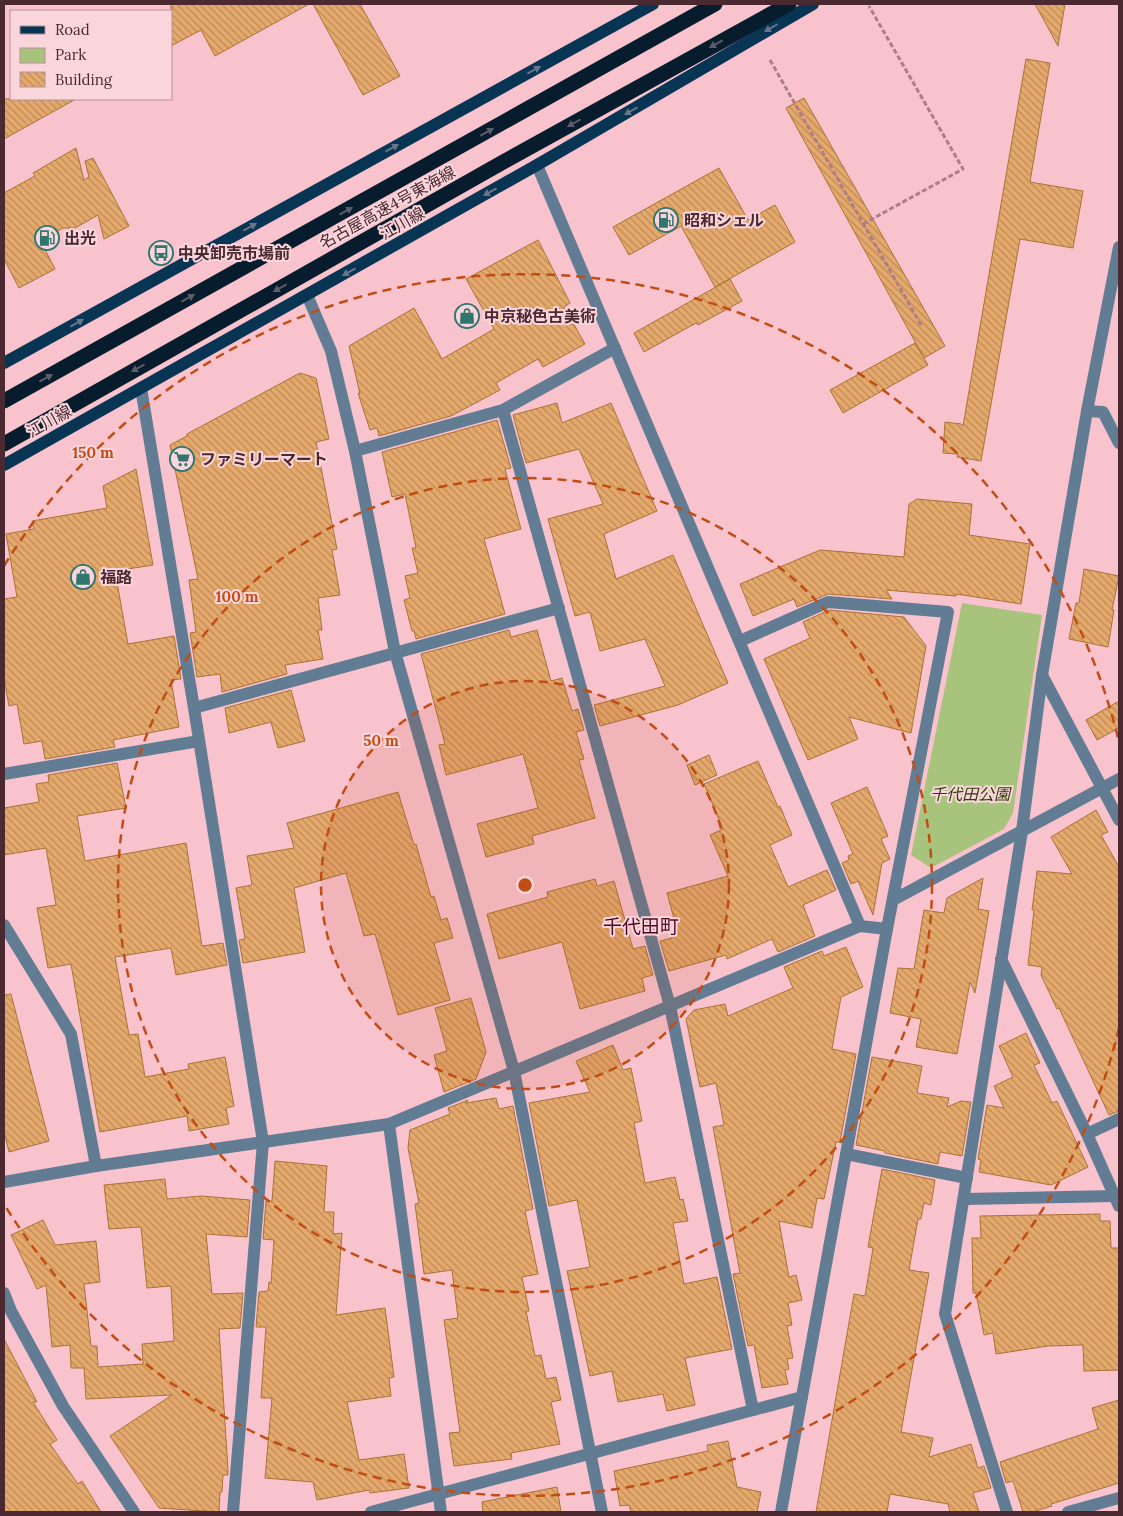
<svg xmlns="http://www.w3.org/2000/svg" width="1123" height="1516" font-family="Lora,'Noto Sans JP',serif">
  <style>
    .green { fill: #a8c37b }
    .building { fill: url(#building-back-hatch); stroke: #ab7235 }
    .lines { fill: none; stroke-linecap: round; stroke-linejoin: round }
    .path { stroke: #ac7f88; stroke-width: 3; stroke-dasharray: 5 2.5; stroke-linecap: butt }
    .minor { stroke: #627c94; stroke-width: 12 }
    .major { stroke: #093554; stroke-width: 12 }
    .highway { stroke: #071c2d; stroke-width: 15 }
    .oneway { fill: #69758a }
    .oneway2 { fill: #5c5d6a }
    .ring { fill: none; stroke: #c14d15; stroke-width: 2.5; stroke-dasharray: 9 6 }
    .labels { text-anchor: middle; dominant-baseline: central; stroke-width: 4; stroke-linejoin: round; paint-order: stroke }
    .street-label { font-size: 16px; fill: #4b2931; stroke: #fad6dc }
    .poi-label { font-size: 16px; font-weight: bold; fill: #4b2931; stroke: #fad6dc; text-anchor: start }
    .park-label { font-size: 16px; font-style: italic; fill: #2e3e04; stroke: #fad6dc }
    .quarter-label { font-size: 19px; fill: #500723; stroke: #fad6dc }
    .centre { fill: #c14d15; stroke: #fad6dc; stroke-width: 2.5 }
    .ring-label { font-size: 15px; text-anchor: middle; font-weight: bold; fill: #c14d15; stroke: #fad6dc; stroke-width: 4; stroke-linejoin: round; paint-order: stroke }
  </style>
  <defs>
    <pattern id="building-back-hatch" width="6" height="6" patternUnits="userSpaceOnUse" patternTransform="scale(1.25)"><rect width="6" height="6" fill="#e5a96c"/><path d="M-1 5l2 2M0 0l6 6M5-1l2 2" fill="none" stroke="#bc8a59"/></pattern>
  </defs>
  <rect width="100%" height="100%" fill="#f9c3ce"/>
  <!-- green -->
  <polygon class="green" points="962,603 1042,615 1013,813 1004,829 931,868 911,855"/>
  <!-- building -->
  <g class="building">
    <polygon points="171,4 309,4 215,56 201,30 171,46"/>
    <polygon points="313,4 360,4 400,76 363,95"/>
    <polygon points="1035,4 1065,4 1058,46"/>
    <polygon points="1026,59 1050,63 1030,182 1083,191 1073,248 1020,239 981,461 957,457 958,454 943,453 945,422 961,424 963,426"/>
    <polygon points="804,98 945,346 924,358 786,108"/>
    <polygon points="4,99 76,99 4,139"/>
    <polygon points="76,148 84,180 89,177 85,161 93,158 129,226 104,239 98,215 75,228 63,228 40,240 55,269 19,288 4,259 4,193 35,176 33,173"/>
    <polygon points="719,168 748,220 775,205 795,242 715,287 681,226 629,255 613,227"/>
    <polygon points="538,240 570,303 564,307 585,344 543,367 538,359 496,383 500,390 451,416 379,436 377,428 370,430 358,393 360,394 349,346 414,308 442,359 494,329 466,279"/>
    <polygon points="730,279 742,301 698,325 696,323 644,352 634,333"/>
    <polygon points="915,343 928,365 843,413 830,390"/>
    <polygon points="300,373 316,378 329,439 316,442 337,549 332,550 340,595 318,598 322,630 318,630 323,659 285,665 287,674 222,692 220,674 197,677 190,633 196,632 189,580 198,579 170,445 187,436 187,434"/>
    <polygon points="557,403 562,423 611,403 657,511 604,534 616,579 673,555 728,683 678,705 600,726 594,705 665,686 645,639 600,651 590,612 575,616 548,519 603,504 579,449 526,463 513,415"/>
    <polygon points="497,420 511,468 505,469 521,529 484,539 505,614 416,639 414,631 412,631 404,600 410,598 405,576 418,573 412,548 416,548 405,494 392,497 382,452"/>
    <polygon points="136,469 153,565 115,571 128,644 174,636 181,679 171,680 179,727 113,740 115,747 45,759 42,741 24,744 17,704 9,706 4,679 4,599 17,597 6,534 34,529 32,521 107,508 103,486"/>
    <polygon points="917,499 972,504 969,535 1030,544 1021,604 956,594 956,596 886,590 892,599 828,594 797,607 794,599 753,616 740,584 820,550 904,557 909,504"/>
    <polygon points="1084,569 1119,576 1112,610 1114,610 1108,647 1069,639 1076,603 1079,603"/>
    <polygon points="829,610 904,617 926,646 911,733 849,717 858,739 808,760 764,659 810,638 803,622"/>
    <polygon points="509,630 511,637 537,630 551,681 562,678 572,711 578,709 584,730 576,732 584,759 579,760 595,818 532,836 534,844 486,857 477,824 538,808 523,754 446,775 439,745 445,744 421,654"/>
    <polygon points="291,690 305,741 278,748 271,722 229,733 225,708"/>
    <polygon points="1119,701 1119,728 1097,740 1086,720"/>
    <polygon points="709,755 717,775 695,785 687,765"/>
    <polygon points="758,761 778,807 780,806 792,835 770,845 788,887 827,870 836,890 803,905 815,936 778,952 772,939 727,959 726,955 669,971 660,941 672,938 672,934 678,933 667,893 728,876 710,835 723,829 704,784"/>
    <polygon points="117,763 126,808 77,816 85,861 186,843 202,946 223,943 227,965 176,975 171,948 115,957 129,1035 138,1034 145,1077 189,1069 188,1064 225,1057 234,1106 226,1108 229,1124 189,1131 187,1116 100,1132 71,964 48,968 37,908 56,905 46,848 4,855 4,808 39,802 36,784 49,782 48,775"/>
    <polygon points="867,787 888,836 881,839 890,859 882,863 873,915 858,881 851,884 842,863 849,860 848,856 853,854 831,803"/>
    <polygon points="398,792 414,845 416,844 431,897 434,896 441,920 447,918 453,938 434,943 450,1000 398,1015 375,934 364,936 346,873 294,888 305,952 243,963 239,940 245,939 236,888 252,885 247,856 294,848 287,823"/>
    <polygon points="1096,810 1108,832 1101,835 1119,867 1119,1111 1109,1115 1059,1008 1057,1009 1041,975 1042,967 1028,965 1034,910 1032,910 1037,871 1072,874 1051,837"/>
    <polygon points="983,878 978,909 989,911 975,993 970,982 957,1054 916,1047 921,1019 890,1013 898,968 914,969 924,910 944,913 947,898"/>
    <polygon points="595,879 597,886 614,881 633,949 645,946 653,975 642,978 645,991 580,1009 562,942 499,959 487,914 548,897 547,892"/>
    <polygon points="846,947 863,987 841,997 832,1049 856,1054 840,1142 836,1142 824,1199 817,1198 812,1228 779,1221 789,1277 796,1275 802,1300 788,1303 792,1325 787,1326 793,1358 787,1359 789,1369 785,1370 788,1384 762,1388 754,1345 748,1346 733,1274 740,1273 713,1127 724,1125 716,1083 700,1087 686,1019 694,1010 725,1004 728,1016 793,988 784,967 822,951 824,956"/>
    <polygon points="11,994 49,1141 9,1152 4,1131 4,995"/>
    <polygon points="471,998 486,1052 476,1079 444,1092 434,1055 447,1051 435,1008"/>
    <polygon points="1026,1033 1040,1063 1034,1065 1052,1103 1057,1101 1088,1167 1051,1185 979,1172 981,1160 978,1159 987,1105 1004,1108 994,1086 1013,1077 999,1046"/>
    <polygon points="613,1045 623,1070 631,1068 642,1121 634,1123 645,1183 675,1177 680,1200 683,1199 688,1221 673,1223 684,1284 717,1277 732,1349 685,1358 695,1405 667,1411 663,1394 618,1402 612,1371 590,1376 567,1271 590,1267 577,1200 549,1206 529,1103 590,1092 576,1061"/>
    <polygon points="872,1057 922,1066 917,1093 949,1098 947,1107 961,1101 971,1102 962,1156 940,1152 938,1164 885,1153 885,1151 856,1145"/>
    <polygon points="496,1098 499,1109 513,1106 533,1209 525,1211 538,1274 522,1277 529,1311 526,1311 535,1356 541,1355 546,1379 556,1377 561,1400 551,1402 560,1444 511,1453 512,1459 454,1466 449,1433 460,1432 444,1320 458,1318 452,1270 424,1274 415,1204 419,1203 408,1148 410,1130 450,1114 448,1108 468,1100 466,1103"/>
    <polygon points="275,1161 327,1166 324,1212 334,1212 333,1234 342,1233 336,1315 385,1308 394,1377 389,1378 391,1396 347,1402 359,1460 404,1454 409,1488 370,1493 369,1490 317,1500 313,1482 265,1478 272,1398 261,1398 266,1327 256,1327 259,1292 268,1291 269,1282 271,1283 274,1240 263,1239 266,1201 272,1201"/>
    <polygon points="882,1169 935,1180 931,1205 924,1203 921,1219 918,1219 909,1270 929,1273 901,1432 933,1438 929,1457 971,1444 978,1468 984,1466 991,1488 973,1493 979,1512 950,1512 948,1504 890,1494 887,1512 816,1512 854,1294 865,1296 873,1248 868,1247"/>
    <polygon points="165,1179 167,1199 201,1196 250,1200 247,1237 206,1234 212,1294 243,1293 240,1328 219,1329 228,1471 228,1475 223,1475 222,1492 220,1492 219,1512 159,1508 110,1436 172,1395 86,1399 84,1368 71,1368 70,1345 52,1347 46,1285 37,1289 11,1235 43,1220 55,1245 96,1241 100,1282 84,1284 91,1346 97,1346 98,1367 143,1364 142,1344 174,1341 171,1286 147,1288 141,1227 109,1229 104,1185"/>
    <polygon points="1100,1214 1100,1221 1110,1221 1111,1248 1119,1248 1119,1370 1084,1371 1083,1345 1048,1346 996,1354 993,1333 984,1335 976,1293 973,1293 972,1238 981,1238 980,1216"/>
    <polygon points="4,1339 37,1402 33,1402 57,1440 50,1444 78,1484 82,1481 101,1512 4,1512"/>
    <polygon points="1119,1400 1119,1483 1051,1504 1052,1506 1032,1512 1023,1512 1013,1481 1006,1483 1000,1462 1098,1429 1092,1408"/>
    <polygon points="728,1441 737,1487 761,1492 757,1512 631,1512 629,1505 620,1506 614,1471 708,1451 707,1445"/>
    <polygon points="557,1487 561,1512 483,1512 482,1502"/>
  </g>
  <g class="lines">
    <!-- path -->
    <g class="path">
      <polyline points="770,60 921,325"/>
      <polyline points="863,224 963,169 869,6"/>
    </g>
    <!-- minor -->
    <g class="minor">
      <polyline points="537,165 860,926 887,929"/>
      <polyline points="307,295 331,351 355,451 395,652 514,1071 602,1512"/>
      <polyline points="141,388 194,708 263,1142 233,1512"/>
      <polyline points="503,410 670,1006 753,1410"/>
      <polyline points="1087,411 1103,412 1119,443"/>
      <polyline points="355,451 503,410 615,348"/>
      <polyline points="740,641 828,602 948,612 887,929 781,1512"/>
      <polyline points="1042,675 1119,820"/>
      <polyline points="194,708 559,608"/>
      <polyline points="4,774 199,741"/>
      <polyline points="893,900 1119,779"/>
      <polyline points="4,925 71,1034 96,1166"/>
      <polyline points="1001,959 1087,1134 1119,1206"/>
      <polyline points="389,1124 441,1512"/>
      <polyline points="1087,1134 1119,1119"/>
      <polyline points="846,1154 967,1178"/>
      <polyline points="4,1182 96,1166 389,1124 860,926"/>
      <polyline points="964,1199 1115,1196"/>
      <polyline points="4,1293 11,1311 63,1406 134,1512"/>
      <polyline points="371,1512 802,1397"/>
      <polyline points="1007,1512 945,1314 1022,831 1042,675 1087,411 1119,247"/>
      <polyline points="1068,1512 1119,1498"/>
    </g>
    <!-- major -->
    <g class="major">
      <polyline points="4,363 653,4"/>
      <polyline points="4,465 537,165 813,4"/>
    </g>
    <!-- highway -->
    <g class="highway">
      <polyline points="4,401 715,4"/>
      <polyline points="4,444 505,161 789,4"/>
    </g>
  </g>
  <!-- one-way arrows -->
  <defs><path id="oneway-solid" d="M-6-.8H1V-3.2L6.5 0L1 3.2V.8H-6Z" transform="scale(1.25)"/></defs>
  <g class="oneway">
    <use href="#oneway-solid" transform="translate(771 28) rotate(150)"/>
    <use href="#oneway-solid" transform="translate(534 70) rotate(-29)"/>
    <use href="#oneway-solid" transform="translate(631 111) rotate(150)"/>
    <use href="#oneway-solid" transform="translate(392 148) rotate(-29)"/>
    <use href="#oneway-solid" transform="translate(490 192) rotate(151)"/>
    <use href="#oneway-solid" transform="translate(250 227) rotate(-29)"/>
    <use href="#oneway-solid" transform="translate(349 272) rotate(151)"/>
    <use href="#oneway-solid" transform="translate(77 323) rotate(-29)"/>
  </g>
  <g class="oneway2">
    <use href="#oneway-solid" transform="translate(716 44) rotate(151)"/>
    <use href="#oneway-solid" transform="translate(574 123) rotate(151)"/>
    <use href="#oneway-solid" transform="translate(487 132) rotate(-29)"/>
    <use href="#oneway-solid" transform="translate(346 211) rotate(-29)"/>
    <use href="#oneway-solid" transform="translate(280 288) rotate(151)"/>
    <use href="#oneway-solid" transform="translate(188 298) rotate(-29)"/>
    <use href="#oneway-solid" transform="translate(138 368) rotate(151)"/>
    <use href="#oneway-solid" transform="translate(46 378) rotate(-29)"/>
  </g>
  <!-- distance rings -->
  <circle cx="525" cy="885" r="204" fill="#c14d15" fill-opacity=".12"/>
  <g class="ring">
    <circle cx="525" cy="885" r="204"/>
    <circle cx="525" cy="885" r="407"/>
    <path d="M1119 1028A611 611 0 0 1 4 1204M4 566A611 611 0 0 1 1119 742"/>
  </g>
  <!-- icons -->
  <defs>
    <symbol id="fuel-ring" viewBox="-11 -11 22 22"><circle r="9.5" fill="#fad6dc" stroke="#2f766e" stroke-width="1.5"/><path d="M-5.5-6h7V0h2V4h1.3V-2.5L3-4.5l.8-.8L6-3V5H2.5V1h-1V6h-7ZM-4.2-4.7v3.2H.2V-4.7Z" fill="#2f766e"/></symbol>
    <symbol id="bus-ring" viewBox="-11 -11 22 22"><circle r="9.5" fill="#fad6dc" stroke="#2f766e" stroke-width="1.5"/><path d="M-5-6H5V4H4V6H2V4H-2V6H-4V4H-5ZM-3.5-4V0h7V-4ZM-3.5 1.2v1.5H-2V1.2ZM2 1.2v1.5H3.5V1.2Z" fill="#2f766e"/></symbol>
    <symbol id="shop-ring" viewBox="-11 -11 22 22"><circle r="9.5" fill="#fad6dc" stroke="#2f766e" stroke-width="1.5"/><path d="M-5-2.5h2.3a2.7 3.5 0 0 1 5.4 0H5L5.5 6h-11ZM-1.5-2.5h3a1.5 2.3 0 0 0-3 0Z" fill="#2f766e"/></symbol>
    <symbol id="supermarket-ring" viewBox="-11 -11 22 22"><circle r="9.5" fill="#fad6dc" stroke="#2f766e" stroke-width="1.5"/><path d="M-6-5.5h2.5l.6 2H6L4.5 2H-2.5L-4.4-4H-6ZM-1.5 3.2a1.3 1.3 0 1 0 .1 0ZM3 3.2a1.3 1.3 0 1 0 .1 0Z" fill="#2f766e"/></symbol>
  </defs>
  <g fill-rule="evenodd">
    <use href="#fuel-ring" x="652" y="206" width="28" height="28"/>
    <use href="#fuel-ring" x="33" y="224" width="28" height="28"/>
    <use href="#bus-ring" x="147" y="239" width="28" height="28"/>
    <use href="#shop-ring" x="453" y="302" width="28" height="28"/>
    <use href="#supermarket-ring" x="168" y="445" width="28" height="28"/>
    <use href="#shop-ring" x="69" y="563" width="28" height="28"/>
  </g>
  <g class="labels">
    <!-- street labels -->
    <g class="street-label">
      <text transform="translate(387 207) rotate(-29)">名古屋高速4号東海線</text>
      <text transform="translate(402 223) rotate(-29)">江川線</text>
      <text transform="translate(49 421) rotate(-29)">江川線</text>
    </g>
    <!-- poi labels -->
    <g class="poi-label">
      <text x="684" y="220">昭和シェル</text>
      <text x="64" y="238">出光</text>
      <text x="178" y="253">中央卸売市場前</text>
      <text x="484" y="316">中京秘色古美術</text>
      <text x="200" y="459">ファミリーマート</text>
      <text x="100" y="577">福路</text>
    </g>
    <!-- park labels -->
    <g class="park-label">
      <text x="970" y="794">千代田公園</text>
    </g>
    <!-- quarter labels -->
    <g class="quarter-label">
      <text x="641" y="926">千代田町</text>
    </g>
  </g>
  <circle cx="525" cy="885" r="8" class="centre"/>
  <g class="ring-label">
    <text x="93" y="458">150 m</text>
    <text x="237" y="602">100 m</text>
    <text x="381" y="746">50 m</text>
  </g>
  <!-- border -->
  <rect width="1123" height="1516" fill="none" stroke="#4b2931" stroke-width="10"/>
  <!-- legend -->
  <rect x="10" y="10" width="162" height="90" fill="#fad6dc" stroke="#b49198"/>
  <rect x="20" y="26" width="25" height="8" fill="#093554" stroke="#b49198"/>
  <text x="55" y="35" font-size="15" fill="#4b2931">Road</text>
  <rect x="20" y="48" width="25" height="15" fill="#a8c37b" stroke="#b49198"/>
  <text x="55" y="60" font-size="15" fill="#4b2931">Park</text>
  <rect x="20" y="72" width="25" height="15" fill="url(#building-back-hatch)" stroke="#b49198"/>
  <text x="55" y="85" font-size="15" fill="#4b2931">Building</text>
</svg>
